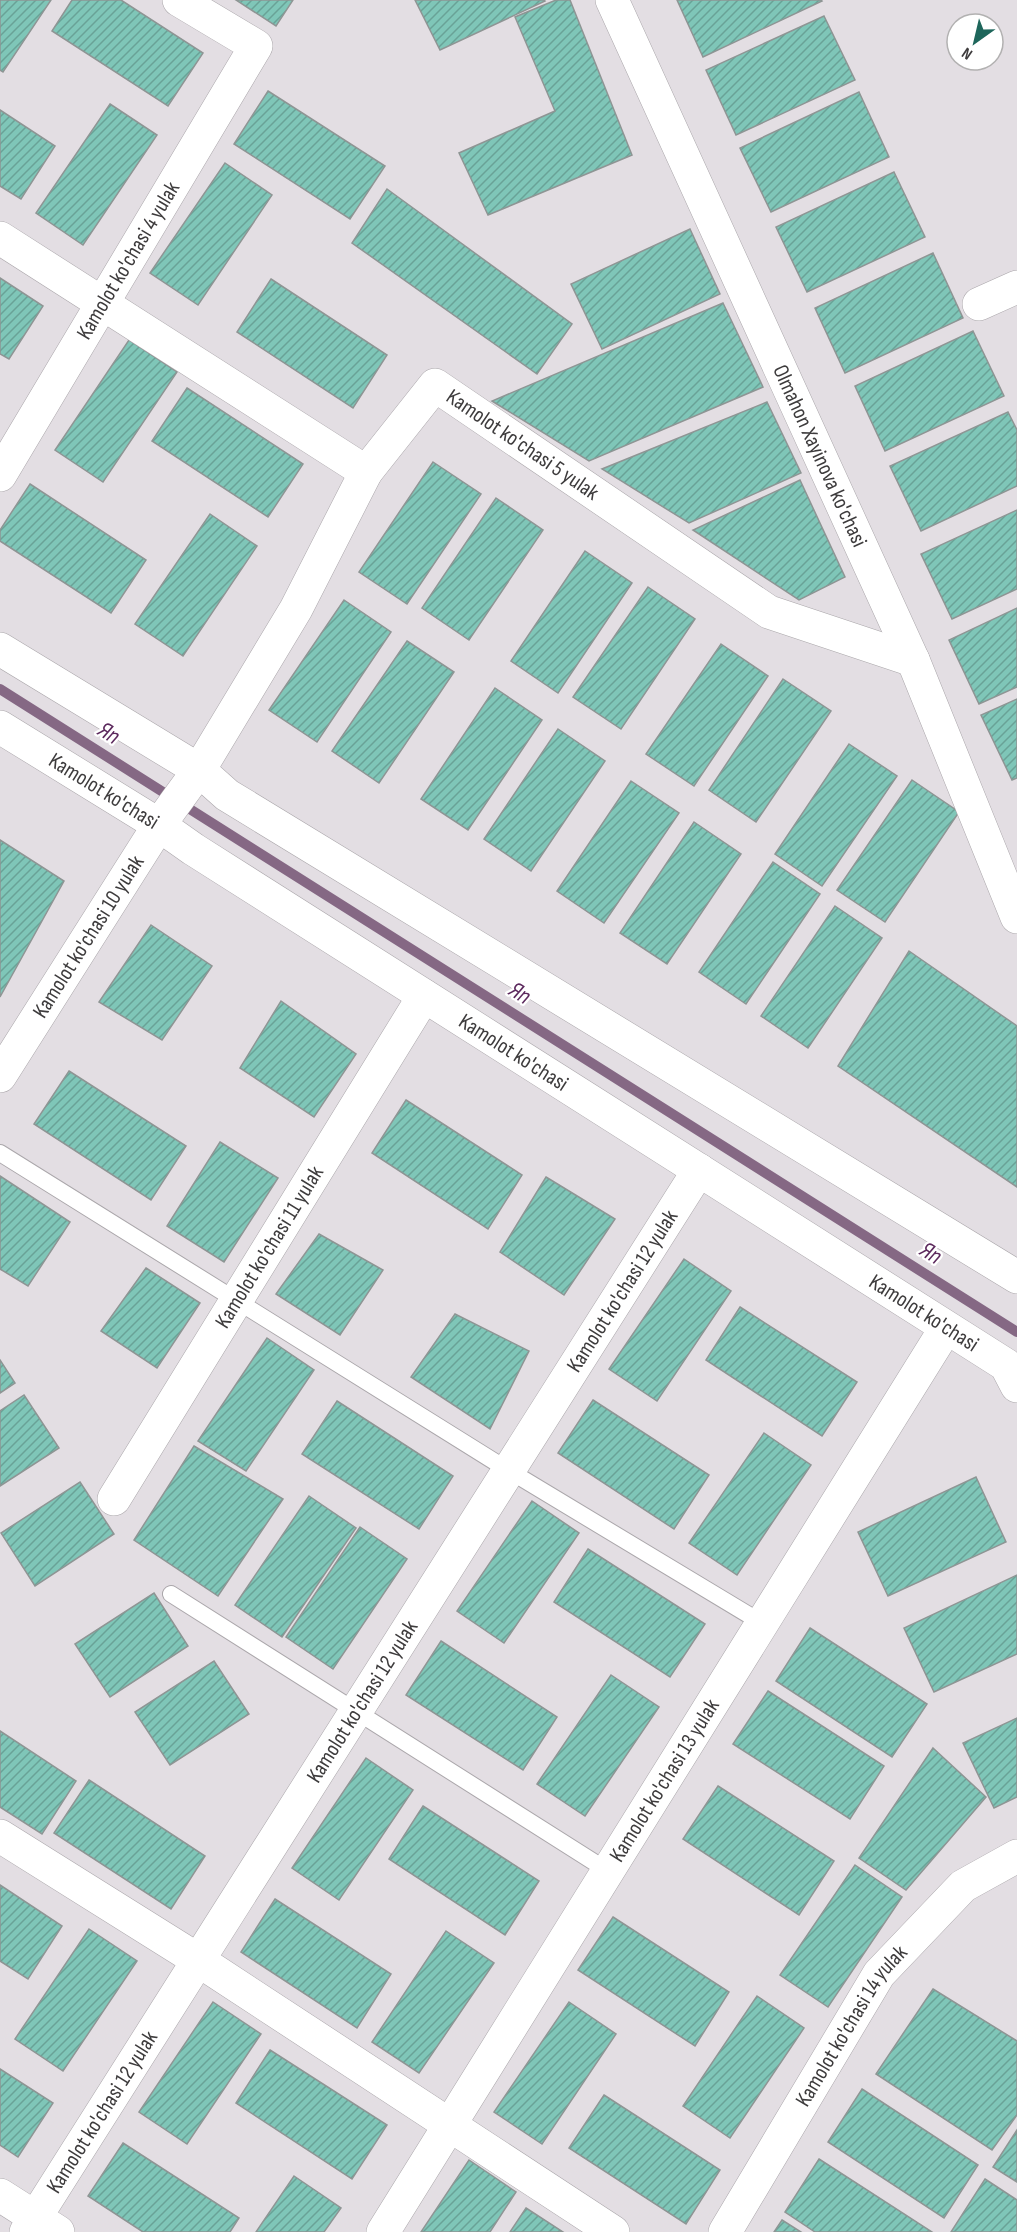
<svg xmlns="http://www.w3.org/2000/svg" width="1017" height="2232" font-family="'Sofia Sans Condensed',sans-serif">
  <style>
    .lines { fill: none; stroke-linecap: round; stroke-linejoin: round }
    .stream { stroke: #856884; stroke-width: 10 }
    .building { fill: url(#building-hatch); stroke: #8e9594; stroke-width: 1.5 }
    .lane-casing { stroke: #aba7ab; stroke-width: 18 }
    .street-casing { stroke: #aba7ab; stroke-width: 34 }
    .lane { stroke: #fff; stroke-width: 16 }
    .street { stroke: #fff; stroke-width: 33 }
    .labels { text-anchor: middle; dominant-baseline: central; stroke-width: 4.5; stroke-linejoin: round; paint-order: stroke }
    .street-label { font-size: 22px; fill: #3e3c3d; stroke: #fff }
    .water-label { font-size: 24px; font-style: italic; fill: #5d2a5e; stroke: #fff }
  </style>
  <defs>
    <pattern id="building-hatch" width="6" height="6" patternUnits="userSpaceOnUse" patternTransform="scale(1.5)"><rect width="6" height="6" fill="#7fc6b8"/><path d="M-1 1l2-2M0 6l6-6M5 7l2-2" fill="none" stroke="#69a297"/></pattern>
  </defs>
  <rect width="100%" height="100%" fill="#e3dee3"/>
  <g class="lines">
    <!-- stream -->
    <polyline class="stream" points="0,689 1017,1332"/>
  </g>
  <!-- building -->
  <g class="building">
    <polygon points="0,0 51,0 3,72 0,70"/>
    <polygon points="72,0 121,0 203,53 168,106 52,31"/>
    <polygon points="236,0 293,0 276,26"/>
    <polygon points="415,0 544,0 545,1 440,50"/>
    <polygon points="556,0 570,0 632,155 488,215 459,153 555,111 515,17"/>
    <polygon points="677,0 821,0 822,1 703,57"/>
    <polygon points="824,16 855,80 736,135 706,70"/>
    <polygon points="268,91 385,166 350,219 234,144"/>
    <polygon points="859,92 889,157 771,212 740,148"/>
    <polygon points="110,104 157,135 83,245 36,213"/>
    <polygon points="0,110 55,146 21,199 0,186"/>
    <polygon points="225,163 272,195 198,305 150,273"/>
    <polygon points="894,172 925,237 807,292 776,227"/>
    <polygon points="387,189 572,324 537,374 352,243"/>
    <polygon points="690,229 720,294 602,349 571,284"/>
    <polygon points="933,253 963,318 845,373 815,308"/>
    <polygon points="0,278 43,306 9,359 0,354"/>
    <polygon points="271,279 387,355 353,408 237,332"/>
    <polygon points="723,303 763,387 589,461 492,401"/>
    <polygon points="973,331 1004,396 885,451 855,386"/>
    <polygon points="129,340 177,372 103,482 55,450"/>
    <polygon points="187,388 303,464 268,517 152,441"/>
    <polygon points="767,402 801,473 689,523 602,469"/>
    <polygon points="1008,412 1017,430 1017,486 921,531 890,466"/>
    <polygon points="433,462 481,494 407,604 359,572"/>
    <polygon points="800,480 845,577 799,600 693,530"/>
    <polygon points="30,484 146,560 111,613 0,541 0,530"/>
    <polygon points="496,498 543,530 469,640 422,608"/>
    <polygon points="1017,510 1017,589 952,619 921,554"/>
    <polygon points="210,514 257,546 183,656 135,624"/>
    <polygon points="585,551 632,583 558,693 511,661"/>
    <polygon points="648,587 695,619 621,729 573,697"/>
    <polygon points="344,600 391,632 317,742 269,710"/>
    <polygon points="1017,608 1017,687 979,704 949,640"/>
    <polygon points="407,641 454,672 379,783 332,751"/>
    <polygon points="721,644 768,676 694,786 646,754"/>
    <polygon points="783,679 831,711 756,822 709,790"/>
    <polygon points="495,688 542,720 468,830 421,799"/>
    <polygon points="1017,699 1017,778 1012,780 981,715"/>
    <polygon points="558,729 605,761 531,871 484,839"/>
    <polygon points="849,744 897,776 822,886 775,854"/>
    <polygon points="912,780 959,812 885,922 837,890"/>
    <polygon points="631,781 679,813 604,923 557,891"/>
    <polygon points="694,822 741,854 667,964 620,933"/>
    <polygon points="0,840 64,881 0,997"/>
    <polygon points="773,862 820,894 746,1004 699,972"/>
    <polygon points="835,906 882,938 808,1048 761,1016"/>
    <polygon points="151,925 212,966 162,1040 99,1002"/>
    <polygon points="909,951 1017,1026 1017,1187 838,1066"/>
    <polygon points="281,1001 356,1054 314,1117 240,1068"/>
    <polygon points="69,1071 186,1146 151,1200 34,1124"/>
    <polygon points="406,1100 522,1175 488,1229 372,1153"/>
    <polygon points="220,1142 278,1178 224,1262 167,1226"/>
    <polygon points="0,1176 70,1222 28,1286 0,1269"/>
    <polygon points="546,1177 615,1219 564,1295 500,1252"/>
    <polygon points="319,1234 383,1270 340,1335 276,1294"/>
    <polygon points="684,1259 731,1291 657,1401 609,1369"/>
    <polygon points="146,1268 200,1303 157,1368 101,1331"/>
    <polygon points="740,1307 857,1382 822,1436 706,1360"/>
    <polygon points="455,1314 529,1351 490,1429 411,1377"/>
    <polygon points="267,1338 314,1370 246,1471 198,1441"/>
    <polygon points="0,1360 15,1383 0,1393"/>
    <polygon points="24,1395 59,1448 0,1486 0,1411"/>
    <polygon points="593,1400 709,1475 674,1529 558,1453"/>
    <polygon points="337,1401 453,1476 419,1529 302,1454"/>
    <polygon points="764,1433 811,1465 737,1575 689,1543"/>
    <polygon points="194,1446 283,1499 218,1596 134,1540"/>
    <polygon points="976,1477 1006,1542 888,1596 858,1532"/>
    <polygon points="80,1482 114,1534 35,1586 1,1533"/>
    <polygon points="309,1496 356,1528 282,1637 235,1605"/>
    <polygon points="532,1501 579,1533 504,1643 457,1611"/>
    <polygon points="360,1527 407,1559 333,1669 286,1637"/>
    <polygon points="588,1549 705,1624 670,1677 554,1602"/>
    <polygon points="1017,1575 1017,1654 934,1692 904,1628"/>
    <polygon points="154,1593 188,1646 110,1697 75,1644"/>
    <polygon points="810,1628 927,1704 892,1757 776,1681"/>
    <polygon points="441,1641 557,1717 523,1770 406,1695"/>
    <polygon points="214,1661 249,1714 170,1765 135,1712"/>
    <polygon points="611,1675 659,1707 585,1816 537,1784"/>
    <polygon points="768,1691 884,1766 850,1819 733,1744"/>
    <polygon points="1017,1718 1017,1797 994,1808 963,1743"/>
    <polygon points="0,1731 76,1781 42,1834 0,1807"/>
    <polygon points="933,1748 986,1797 906,1890 859,1858"/>
    <polygon points="366,1758 413,1790 339,1900 292,1868"/>
    <polygon points="89,1780 205,1856 171,1909 54,1833"/>
    <polygon points="718,1786 834,1861 799,1915 683,1839"/>
    <polygon points="423,1806 539,1881 505,1935 389,1859"/>
    <polygon points="855,1865 902,1897 828,2007 780,1975"/>
    <polygon points="0,1885 62,1926 28,1979 0,1961"/>
    <polygon points="275,1899 391,1974 357,2028 241,1952"/>
    <polygon points="613,1917 729,1992 695,2046 578,1970"/>
    <polygon points="89,1929 137,1961 63,2071 15,2039"/>
    <polygon points="446,1931 494,1963 419,2073 372,2042"/>
    <polygon points="933,1989 1017,2041 1017,2115 992,2150 876,2074"/>
    <polygon points="757,1996 804,2028 730,2138 683,2106"/>
    <polygon points="213,2002 261,2034 187,2144 139,2112"/>
    <polygon points="569,2002 616,2034 542,2144 494,2112"/>
    <polygon points="270,2050 387,2125 352,2179 236,2103"/>
    <polygon points="0,2069 53,2103 18,2157 0,2145"/>
    <polygon points="862,2089 978,2165 944,2218 828,2142"/>
    <polygon points="604,2095 720,2170 686,2224 569,2148"/>
    <polygon points="1017,2130 1017,2182 993,2167"/>
    <polygon points="123,2143 239,2218 230,2232 143,2232 88,2196"/>
    <polygon points="819,2159 932,2232 815,2232 785,2212"/>
    <polygon points="469,2160 516,2192 490,2232 421,2232"/>
    <polygon points="294,2176 341,2208 324,2232 256,2232"/>
    <polygon points="985,2179 1017,2200 1017,2232 951,2232"/>
    <polygon points="526,2208 563,2232 510,2232"/>
    <polygon points="782,2220 801,2232 774,2232"/>
  </g>
  <g class="lines">
    <defs>
      <g id="lane">
        <polyline points="0,1153 508,1470 762,1623"/>
        <polyline points="171,1594 608,1871"/>
      </g>
      <g id="street">
        <path id="s1" d="M612,0l301,660 104,257"/>
        <polyline points="0,238 366,472"/>
        <polyline points="979,304 1017,287"/>
        <path id="s2" d="M0,475l256,-429 -77,-46"/>
        <polyline points="0,649 199,770 227,795 1017,1277"/>
        <path id="s3" d="M0,727l159,98 34,24 813,516 11,21"/>
        <path id="s4" d="M0,1076l159,-251 40,-55 97,-161 70,-137 69,-87 334,227 144,48"/>
        <path id="s5" d="M114,1499l310,-503"/>
        <polyline points="0,1836 198,1960 613,2232"/>
        <polyline points="0,2195 58,2232"/>
        <path id="s6" d="M26,2232l673,-1062"/>
        <path id="s7" d="M383,2232l563,-904"/>
        <path id="s8" d="M725,2232l154,-258 84,-88 54,-30"/>
      </g>
    </defs>
    <!-- lane casing -->
    <use href="#lane" class="lane-casing"/>
    <!-- street casing -->
    <use href="#street" class="street-casing"/>
    <!-- lane -->
    <use href="#lane" class="lane"/>
    <!-- street -->
    <use href="#street" class="street"/>
  </g>
  <g class="labels">
    <!-- street labels -->
    <g class="street-label">
      <text stroke="none"><textPath href="#s2" startOffset="250">Kamolot ko'chasi 4 yulak</textPath></text>
      <text stroke="none"><textPath href="#s4" startOffset="924">Kamolot ko'chasi 5 yulak</textPath></text>
      <text stroke="none"><textPath href="#s1" startOffset="501">Olmahon Xayinova ko'chasi</textPath></text>
      <text stroke="none"><textPath href="#s3" startOffset="122">Kamolot ko'chasi</textPath></text>
      <text stroke="none"><textPath href="#s4" startOffset="165">Kamolot ko'chasi 10 yulak</textPath></text>
      <text stroke="none"><textPath href="#s3" startOffset="608">Kamolot ko'chasi</textPath></text>
      <text stroke="none"><textPath href="#s5" startOffset="296">Kamolot ko'chasi 11 yulak</textPath></text>
      <text stroke="none"><textPath href="#s6" startOffset="1114">Kamolot ko'chasi 12 yulak</textPath></text>
      <text stroke="none"><textPath href="#s3" startOffset="1094">Kamolot ko'chasi</textPath></text>
      <text stroke="none"><textPath href="#s6" startOffset="628">Kamolot ko'chasi 12 yulak</textPath></text>
      <text stroke="none"><textPath href="#s7" startOffset="532">Kamolot ko'chasi 13 yulak</textPath></text>
      <text stroke="none"><textPath href="#s8" startOffset="242">Kamolot ko'chasi 14 yulak</textPath></text>
      <text stroke="none"><textPath href="#s6" startOffset="142">Kamolot ko'chasi 12 yulak</textPath></text>
    </g>
    <!-- water labels -->
    <g class="water-label">
      <text transform="translate(109 733) rotate(32)">Яп</text>
      <text transform="translate(520 993) rotate(32)">Яп</text>
      <text transform="translate(931 1253) rotate(32)">Яп</text>
    </g>
  </g>
  <!-- north arrow -->
  <g transform="translate(975 42) rotate(214)"><circle r="28" fill="#ffffff" stroke="#b2b1b1" stroke-width="1.5"/>
  <path d="M0-4.5L10 22L0 15L-10 22Z" fill="#1e665b"/>
  <text y="-9" font-size="16" font-weight="bold" text-anchor="middle" fill="#3e3c3d">N</text>
  </g>
</svg>
